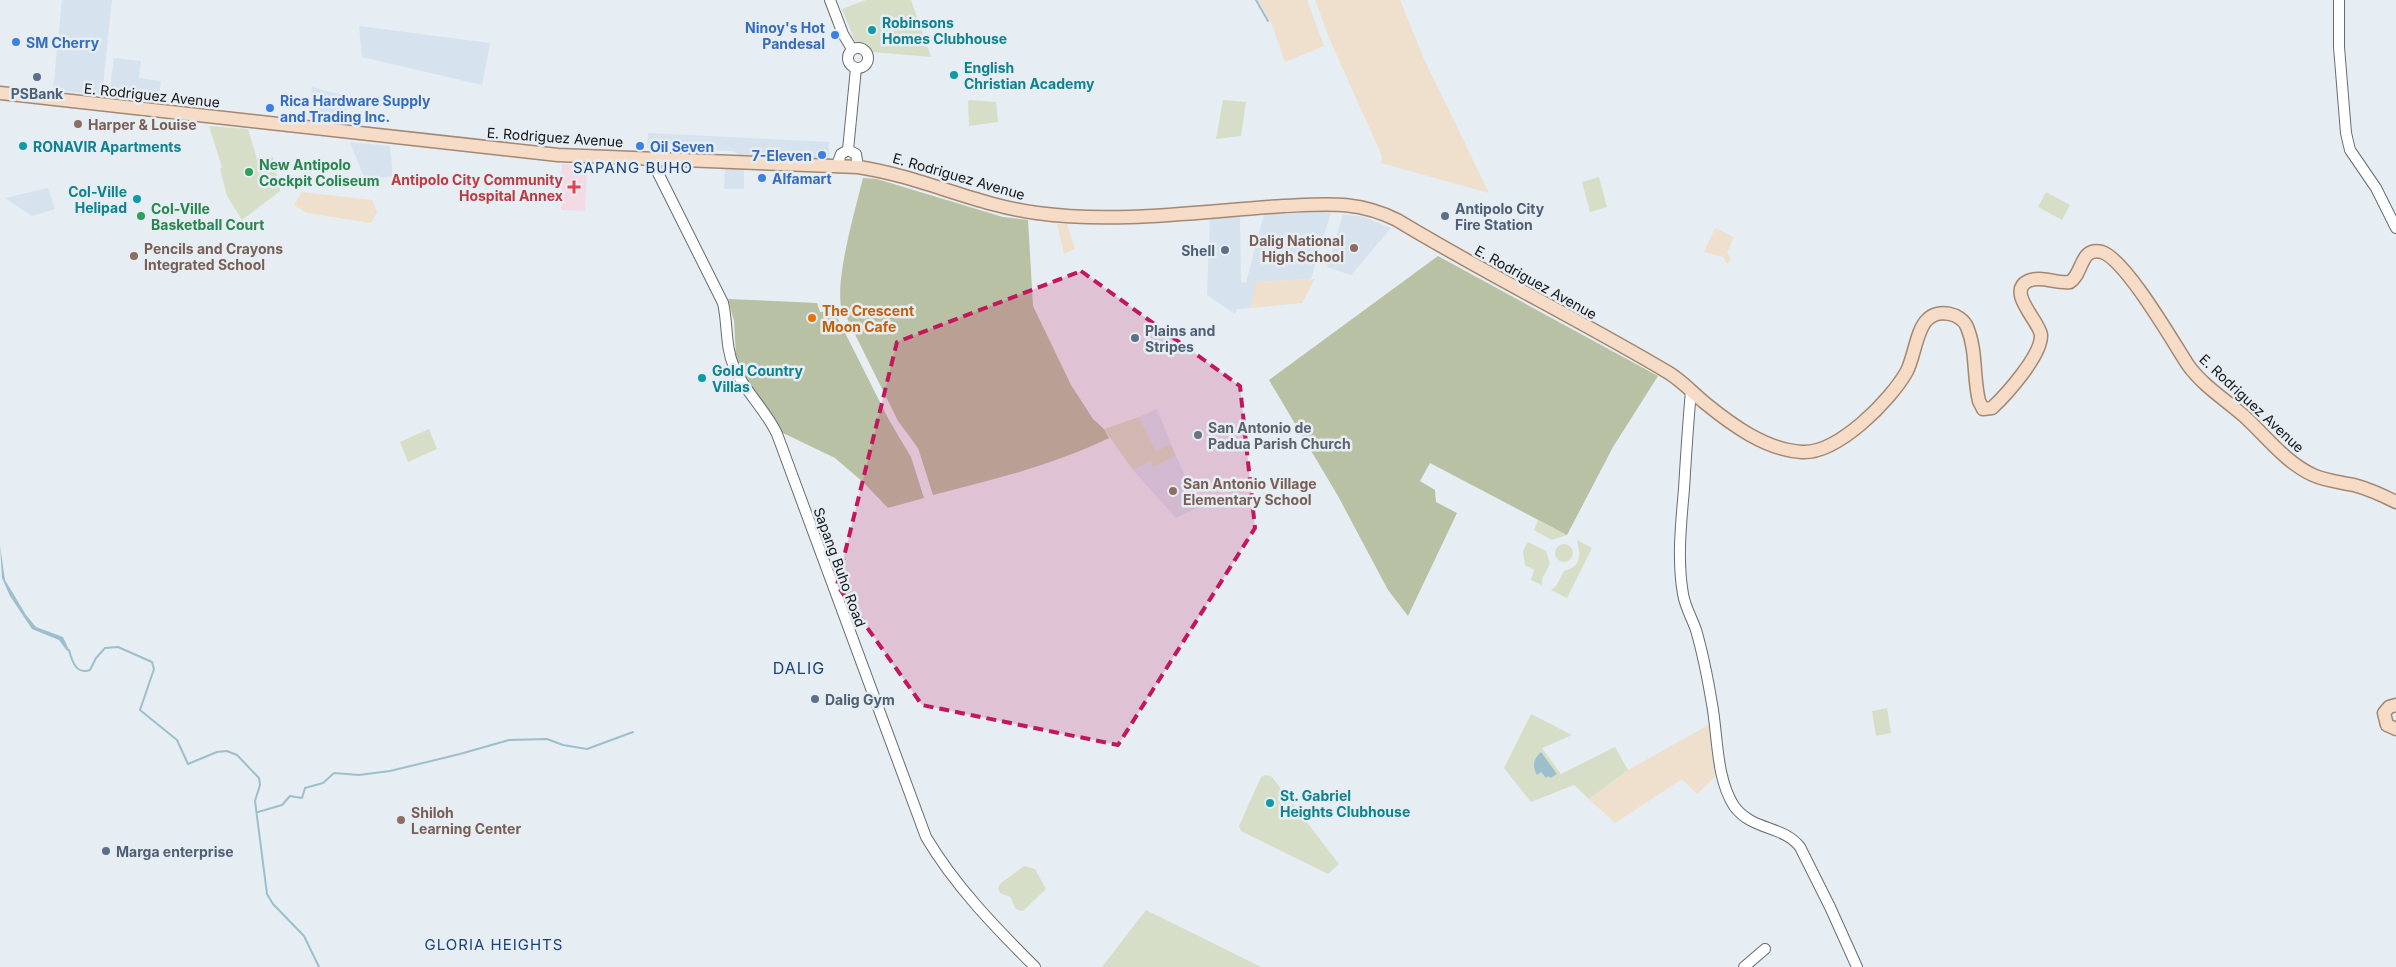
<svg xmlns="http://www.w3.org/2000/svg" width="2396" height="967" font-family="Inter,sans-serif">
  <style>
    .built { fill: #d6e2ee }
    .industrial { fill: #eee0cc }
    .medical { fill: #f3dae4 }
    .green { fill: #d6dec7 }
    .forest { fill: #b8c1a4 }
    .water { fill: #9dbfcc }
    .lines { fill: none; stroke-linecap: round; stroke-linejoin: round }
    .stream { stroke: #9dbfcc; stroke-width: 2 }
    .minor-casing { stroke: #676c71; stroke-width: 12 }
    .major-casing { stroke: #a38771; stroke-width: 15 }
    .minor { stroke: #fff; stroke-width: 10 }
    .major { stroke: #f6dcc7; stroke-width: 12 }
    .marked { fill: #c2185b; fill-opacity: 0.2; stroke: #c2185b; stroke-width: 4; stroke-dasharray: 10 6; stroke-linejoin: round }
    .culture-dot { fill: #0f9aa8; stroke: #e6edf3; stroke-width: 2 }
    .shop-dot { fill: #3f7fe0; stroke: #e6edf3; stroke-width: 2 }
    .service-dot { fill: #5c6f8a; stroke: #e6edf3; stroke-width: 2 }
    .education-dot { fill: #8d6e63; stroke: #e6edf3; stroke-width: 2 }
    .leisure-dot { fill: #2e9e5b; stroke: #e6edf3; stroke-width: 2 }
    .health-dot { fill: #e0444e; stroke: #e6edf3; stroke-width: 2 }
    .food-dot { fill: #e8710a; stroke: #e6edf3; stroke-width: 2 }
    .worship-dot { fill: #6b7280; stroke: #e6edf3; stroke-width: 2 }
    .labels { text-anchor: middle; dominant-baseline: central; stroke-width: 5; stroke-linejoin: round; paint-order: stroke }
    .culture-label { font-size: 14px; font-weight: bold; fill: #0d838f; stroke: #e6edf3; text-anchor: start }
    .shop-label { font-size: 14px; font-weight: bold; fill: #366cbe; stroke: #e6edf3; text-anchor: start }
    .service-label { font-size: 14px; font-weight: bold; fill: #4e5e75; stroke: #e6edf3; text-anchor: start }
    .street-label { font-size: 14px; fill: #131517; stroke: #e6edf3 }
    .education-label { font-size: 14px; font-weight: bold; fill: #785e54; stroke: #e6edf3; text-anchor: start }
    .leisure-label { font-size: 14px; font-weight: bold; fill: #27864d; stroke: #e6edf3; text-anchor: start }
    .health-label { font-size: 14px; font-weight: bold; fill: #be3a42; stroke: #e6edf3; text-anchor: end }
    .food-label { font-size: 14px; font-weight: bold; fill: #c56008; stroke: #e6edf3; text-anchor: start }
    .worship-label { font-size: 14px; font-weight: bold; fill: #5b616d; stroke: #e6edf3; text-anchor: start }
    .neighbourhood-label { font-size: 15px; letter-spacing: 1px; fill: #1b4175; stroke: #e6edf3 }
    .quarter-label { font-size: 16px; letter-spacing: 1px; fill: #1b4175; stroke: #e6edf3 }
  </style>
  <rect width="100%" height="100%" fill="#e6edf3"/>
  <!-- built -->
  <g class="built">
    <polygon points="62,0 112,0 102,95 53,90"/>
    <polygon points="359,26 490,43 482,85 362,57"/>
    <polygon points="114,58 141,61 139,78 161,81 158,101 109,96"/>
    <polygon points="312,87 349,97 345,122 309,117"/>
    <polygon points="648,133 829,142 829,159 739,155 733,151 647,148"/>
    <polygon points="350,142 390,146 393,176 365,180"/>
    <polygon points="725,169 744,169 744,189 724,189"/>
    <polygon points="48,188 55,209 32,216 5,198"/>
    <polygon points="1331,212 1311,279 1257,282 1250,308 1237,309 1235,314 1207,295 1210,217 1240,215 1241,282 1246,283 1264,214"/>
    <polygon points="1343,214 1364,217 1391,228 1351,275 1327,267"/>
    <polygon points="1157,409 1171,444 1156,451 1139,417"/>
    <polygon points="1176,456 1190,487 1205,504 1176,518 1133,470 1150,461 1153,467"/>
  </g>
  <!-- industrial -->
  <g class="industrial">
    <polygon points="1258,0 1307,0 1324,46 1285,62 1272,25"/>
    <polygon points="1315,0 1400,0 1424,59 1489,193 1381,163 1382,156 1330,40"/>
    <polygon points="302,192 372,200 377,212 371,223 307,213 294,205"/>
    <polygon points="1057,224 1067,224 1075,249 1064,254"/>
    <polygon points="1715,228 1734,237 1727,253 1731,259 1727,264 1723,257 1704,252"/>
    <polygon points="1315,279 1302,303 1250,308 1256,282"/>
    <polygon points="1712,723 1717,775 1697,794 1682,779 1615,823 1589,799 1628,770"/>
  </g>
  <!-- medical -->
  <polygon class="medical" points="562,164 587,165 585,211 561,210"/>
  <!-- green -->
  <g class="green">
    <polygon points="866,0 911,0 931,57 873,52 868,46 855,41 842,9"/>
    <polygon points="970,100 996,102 998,122 969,126 968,101"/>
    <polygon points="1223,100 1246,102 1241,136 1216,139"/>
    <polygon points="209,126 248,129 257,159 273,157 280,191 242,220 227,196 220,169 222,167"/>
    <polygon points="1599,177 1607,207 1590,212 1582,182"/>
    <polygon points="2046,192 2070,205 2062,220 2038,207"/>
    <polygon points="1139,417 1156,451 1171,444 1176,456 1153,467 1150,461 1133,470 1104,429"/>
    <polygon points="429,429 437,449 408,462 400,442"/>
    <polygon points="1538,520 1567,535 1552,540 1534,530"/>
    <path d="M1577,540l15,8 -25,50 -16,-8 5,-4 8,-15c19,-5 16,-17 13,-31z"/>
    <polygon points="1528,542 1546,551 1550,564 1542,579 1542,585 1531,580 1534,570 1525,565 1523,551"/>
    <circle cx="1564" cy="553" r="9"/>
    <polygon points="1887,708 1891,733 1876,736 1872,711"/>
    <polygon points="1531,714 1572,735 1542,748 1561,774 1615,747 1628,770 1589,799 1574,785 1531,802 1504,768"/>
    <polygon points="1265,775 1271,776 1339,864 1328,874 1241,831 1239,826 1261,777"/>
    <path d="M1024,866l11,3 11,20 -23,22c-11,0 -8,-8 -13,-14l-10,-4 -2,-5 3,-5z"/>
    <polygon points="1146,910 1261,967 1102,967"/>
  </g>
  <!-- forest -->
  <g class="forest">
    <path d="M863,178l14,1 126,38 25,3 5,86 38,79 22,34 11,10 5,9c-56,27 -116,42 -176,57l-15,-47 -20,-27 -57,-115c-5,-31 14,-95 22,-128z"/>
    <polygon points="1438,256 1658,376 1613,447 1567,535 1430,463 1420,481 1435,490 1436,502 1457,513 1408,616 1388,590 1338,496 1269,380"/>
    <polygon points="728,299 817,303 820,312 834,311 889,420 911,457 924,498 888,508 863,482 835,458 781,432 776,420 741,371 736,358 734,321"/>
  </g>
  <!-- water -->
  <g class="water">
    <polygon points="0,545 5,580 26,615 36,627 63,637 69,650 67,651 59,640 32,629 10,596 2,578"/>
    <path d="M1541,752l16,22 -7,4 -2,-2 -2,2 -5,-6 -4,3c-5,-9 -4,-16 4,-23z"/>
  </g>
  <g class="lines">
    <!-- stream -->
    <g class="stream">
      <polyline points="1256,0 1268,21"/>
      <path d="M69,650c3,11 7,25 21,20l6,-12 9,-10 13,-1 34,15 2,7 -14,41 37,30 11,24 29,-12 10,-1 10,4 22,23 1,7 -5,16 12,93 6,10 31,32 15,31"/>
      <polyline points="258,812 282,805 290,796 302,798 305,788 323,783 334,773 359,775 390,771 460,754 509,740 547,739 563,745 587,749 633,732"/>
    </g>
    <defs>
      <g id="minor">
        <polyline points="830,0 843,34 852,49"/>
        <polyline points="2339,0 2339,47 2346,133 2350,150 2376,188 2396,228"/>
        <circle cx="858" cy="58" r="10"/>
        <polyline points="848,150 856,68"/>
        <path d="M651,159l72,144c5,21 2,44 11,64 11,25 32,43 43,67l149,403c29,49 69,90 109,130"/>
        <polyline points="837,165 841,154 848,150 856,154 858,167"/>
        <path d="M1691,391c-3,32 -5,65 -7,98 -3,35 -7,70 -1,105 2,13 9,24 13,36 7,24 12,50 16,74 6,33 4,74 22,102 18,25 49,19 66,41l30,60 27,60"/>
        <polyline points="1744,967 1765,949"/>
      </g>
      <g id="major">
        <path d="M0,93l558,62 300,12c61,9 118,38 179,46 81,11 165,-2 246,-7 43,-2 74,-6 114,14 89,54 183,100 272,153 13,8 24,20 36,30 27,22 61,47 97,49 36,2 89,-52 105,-81 7,-14 10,-42 20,-51 11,-12 34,-7 40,7 10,24 6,50 12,74l4,8 9,-1c14,-13 50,-53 49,-73 -1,-13 -35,-43 -13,-54 12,-6 29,3 42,1 13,-8 10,-36 32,-30 24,8 71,90 86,113 15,21 38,35 56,51 22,20 42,47 69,59 13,6 27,7 41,10 15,4 28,10 42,17"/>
        <polyline points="2396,705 2389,707 2384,713 2387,725 2396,729"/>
      </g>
    </defs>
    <!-- minor casing -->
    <use href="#minor" class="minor-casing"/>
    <!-- major casing -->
    <use href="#major" class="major-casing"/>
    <!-- minor -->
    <use href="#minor" class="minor"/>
    <!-- major -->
    <use href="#major" class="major"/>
  </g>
  <!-- marked area -->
  <path class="marked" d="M1081,271l159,115 15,142 -137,217 -196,-40 -85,-120 60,-243z"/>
  <!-- markers -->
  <g class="culture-dot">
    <circle cx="872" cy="30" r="5"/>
    <circle cx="954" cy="75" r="5"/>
    <circle cx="23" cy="146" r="5"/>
    <circle cx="137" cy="199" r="5"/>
    <circle cx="702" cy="378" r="5"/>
    <circle cx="1270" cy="803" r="5"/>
  </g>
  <g class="shop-dot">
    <circle cx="835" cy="35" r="5"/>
    <circle cx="16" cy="42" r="5"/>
    <circle cx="270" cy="108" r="5"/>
    <circle cx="640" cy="146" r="5"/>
    <circle cx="822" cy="155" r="5"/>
    <circle cx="762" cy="178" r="5"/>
  </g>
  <g class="service-dot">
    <circle cx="37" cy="77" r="5"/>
    <circle cx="1445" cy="216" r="5"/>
    <circle cx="1225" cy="250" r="5"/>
    <circle cx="1135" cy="338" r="5"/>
    <circle cx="815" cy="699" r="5"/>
    <circle cx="106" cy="851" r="5"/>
  </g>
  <g class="education-dot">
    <circle cx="78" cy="124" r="5"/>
    <circle cx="1354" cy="248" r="5"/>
    <circle cx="134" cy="256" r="5"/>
    <circle cx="1173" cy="491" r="5"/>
    <circle cx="401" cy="820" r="5"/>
  </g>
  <g class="leisure-dot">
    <circle cx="249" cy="172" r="5"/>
    <circle cx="141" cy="216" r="5"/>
  </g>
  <path class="health-dot" d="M571.5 179.5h5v5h5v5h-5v5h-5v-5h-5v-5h5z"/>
  <circle class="food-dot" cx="812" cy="318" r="5"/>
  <circle class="worship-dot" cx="1198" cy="435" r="5"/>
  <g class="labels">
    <!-- culture labels -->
    <g class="culture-label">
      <text x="882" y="22">Robinsons<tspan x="882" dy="16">Homes Clubhouse</tspan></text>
      <text x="964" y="67">English<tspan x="964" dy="16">Christian Academy</tspan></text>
      <text x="33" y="146">RONAVIR Apartments</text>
      <text x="127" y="191" text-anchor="end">Col-Ville<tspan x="127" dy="16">Helipad</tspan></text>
      <text x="712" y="370">Gold Country<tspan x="712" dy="16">Villas</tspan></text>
      <text x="1280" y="795">St. Gabriel<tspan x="1280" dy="16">Heights Clubhouse</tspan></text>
    </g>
    <!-- shop labels -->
    <g class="shop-label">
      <text x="825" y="27" text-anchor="end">Ninoy's Hot<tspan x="825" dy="16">Pandesal</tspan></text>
      <text x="26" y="42">SM Cherry</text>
      <text x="280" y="100">Rica Hardware Supply<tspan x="280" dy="16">and Trading Inc.</tspan></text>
      <text x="650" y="146">Oil Seven</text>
      <text x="812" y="155" text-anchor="end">7-Eleven</text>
      <text x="772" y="178">Alfamart</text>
    </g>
    <!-- service labels -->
    <g class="service-label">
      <text x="37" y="93" text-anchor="middle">PSBank</text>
      <text x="1455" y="208">Antipolo City<tspan x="1455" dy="16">Fire Station</tspan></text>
      <text x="1215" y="250" text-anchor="end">Shell</text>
      <text x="1145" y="330">Plains and<tspan x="1145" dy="16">Stripes</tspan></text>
      <text x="825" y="699">Dalig Gym</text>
      <text x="116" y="851">Marga enterprise</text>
    </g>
    <!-- street labels -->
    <g class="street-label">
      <text transform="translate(152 95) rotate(6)">E. Rodriguez Avenue</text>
      <text transform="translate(555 137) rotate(4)">E. Rodriguez Avenue</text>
      <text transform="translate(959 176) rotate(16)">E. Rodriguez Avenue</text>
      <text transform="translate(1536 282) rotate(29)">E. Rodriguez Avenue</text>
      <text transform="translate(2252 403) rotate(43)">E. Rodriguez Avenue</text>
      <text transform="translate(840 567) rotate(70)">Sapang Buho Road</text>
    </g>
    <!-- education labels -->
    <g class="education-label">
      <text x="88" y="124">Harper &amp; Louise</text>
      <text x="1344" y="240" text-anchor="end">Dalig National<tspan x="1344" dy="16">High School</tspan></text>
      <text x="144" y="248">Pencils and Crayons<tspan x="144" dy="16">Integrated School</tspan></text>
      <text x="1183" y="483">San Antonio Village<tspan x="1183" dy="16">Elementary School</tspan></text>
      <text x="411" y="812">Shiloh<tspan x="411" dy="16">Learning Center</tspan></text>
    </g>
    <!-- leisure labels -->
    <g class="leisure-label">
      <text x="259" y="164">New Antipolo<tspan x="259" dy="16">Cockpit Coliseum</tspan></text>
      <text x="151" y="208">Col-Ville<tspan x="151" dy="16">Basketball Court</tspan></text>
    </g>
    <!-- health labels -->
    <g class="health-label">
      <text x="563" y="179">Antipolo City Community<tspan x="563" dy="16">Hospital Annex</tspan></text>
    </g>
    <!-- food labels -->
    <g class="food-label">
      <text x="822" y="310">The Crescent<tspan x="822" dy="16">Moon Cafe</tspan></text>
    </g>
    <!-- worship labels -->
    <g class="worship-label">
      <text x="1208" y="427">San Antonio de<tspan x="1208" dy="16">Padua Parish Church</tspan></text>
    </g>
    <!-- neighbourhood labels -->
    <g class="neighbourhood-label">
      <text x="633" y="167">SAPANG BUHO</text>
      <text x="494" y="944">GLORIA HEIGHTS</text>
    </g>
    <!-- quarter labels -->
    <g class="quarter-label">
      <text x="799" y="668">DALIG</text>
    </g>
  </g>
</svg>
